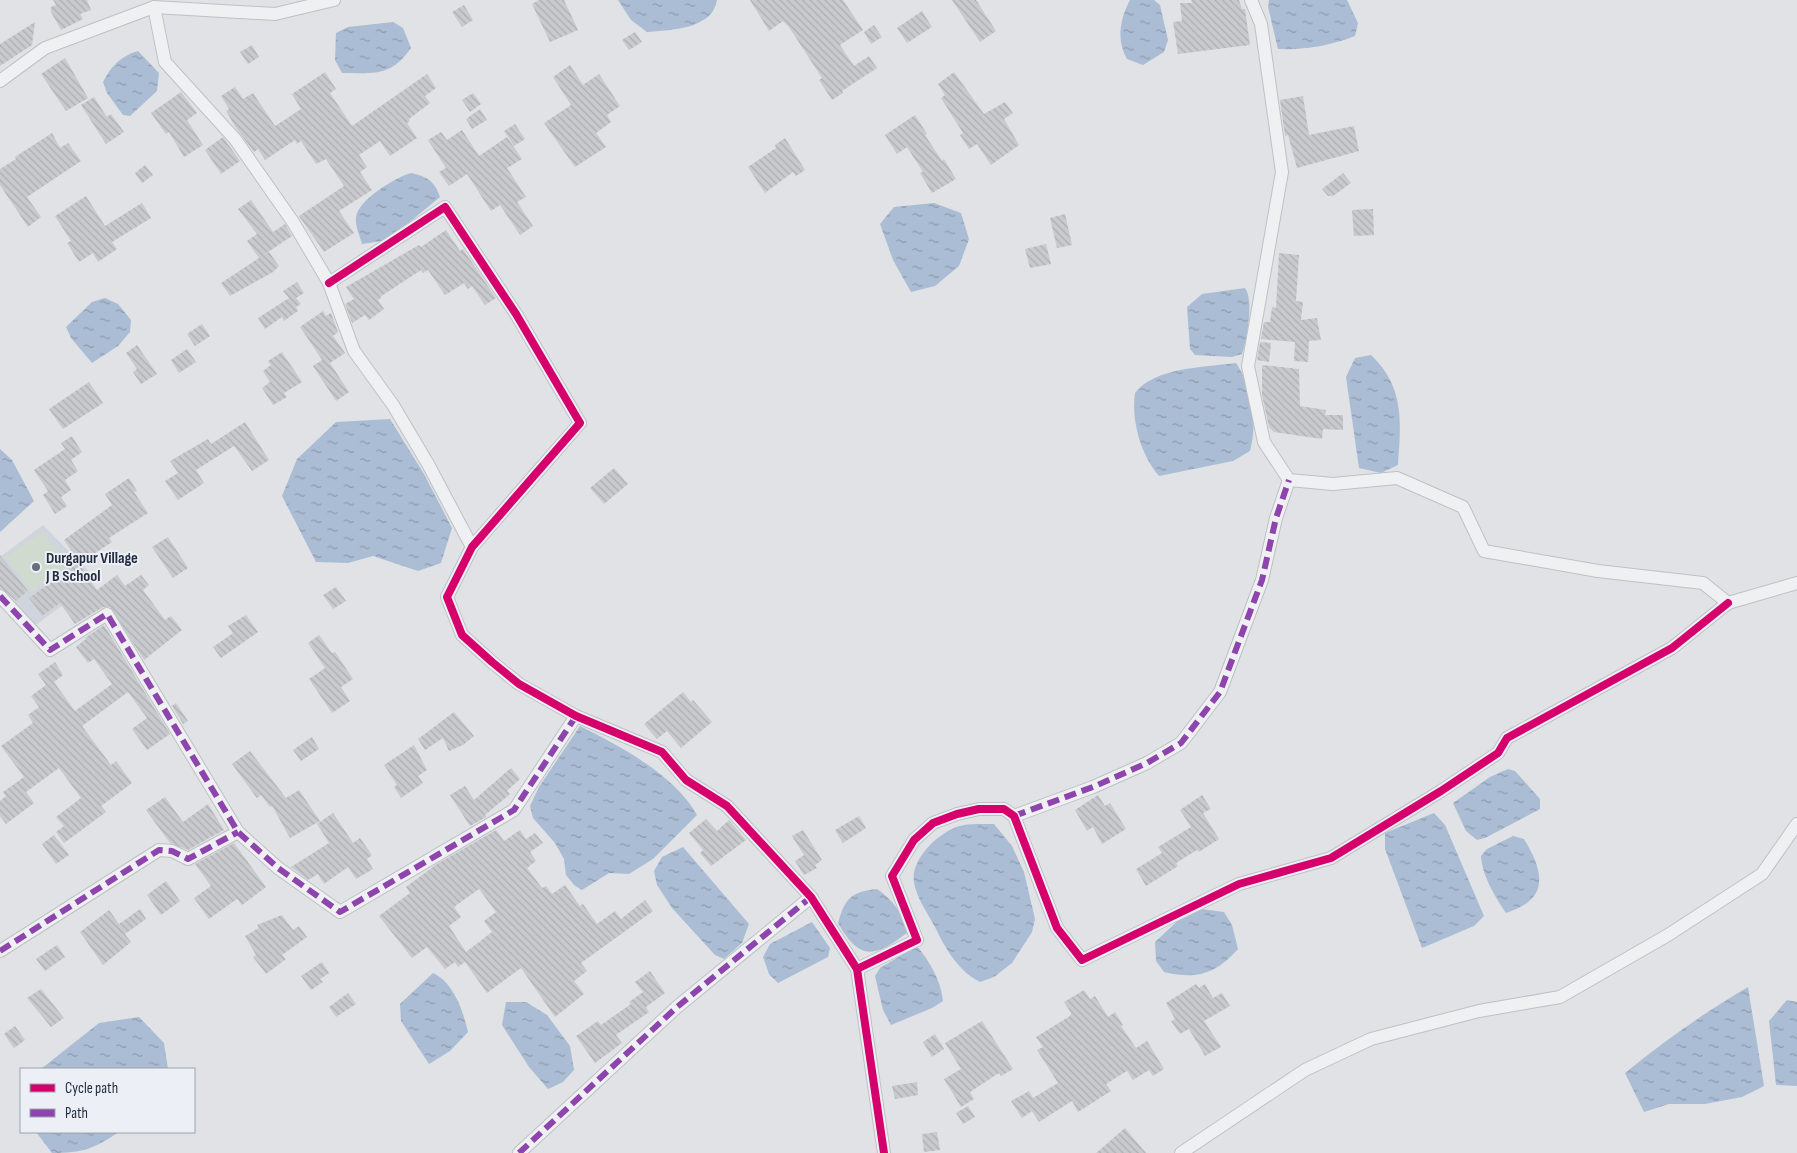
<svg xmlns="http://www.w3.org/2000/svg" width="1797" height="1153" font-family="'Sofia Sans Condensed',sans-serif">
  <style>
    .built { fill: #d0d5dd; fill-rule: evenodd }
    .park { fill: #d0dacf }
    .water { fill: url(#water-ripples) }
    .building { fill: url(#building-back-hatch); fill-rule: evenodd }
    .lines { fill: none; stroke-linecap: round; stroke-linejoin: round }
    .minor-casing { stroke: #bec0c4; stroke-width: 14 }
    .minor { stroke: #eff0f2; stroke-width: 12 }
    .quiet { stroke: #8e44ad; stroke-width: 6; stroke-dasharray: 12 6; stroke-linecap: butt }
    .cycleway-casing { stroke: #ecf0f6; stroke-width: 11 }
    .cycleway { stroke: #d6006c; stroke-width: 8 }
    .poi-dot { fill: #666d7b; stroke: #ecf0f6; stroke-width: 2 }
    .labels { text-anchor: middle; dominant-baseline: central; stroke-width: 4; stroke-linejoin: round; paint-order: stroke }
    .poi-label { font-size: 16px; font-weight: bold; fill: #252e41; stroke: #ecf0f6; text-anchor: start }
  </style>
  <defs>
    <pattern id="water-ripples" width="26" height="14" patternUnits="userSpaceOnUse" patternTransform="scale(1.25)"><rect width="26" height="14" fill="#abbdd4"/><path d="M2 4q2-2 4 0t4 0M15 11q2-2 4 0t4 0" fill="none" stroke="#8b9aae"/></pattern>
    <pattern id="building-back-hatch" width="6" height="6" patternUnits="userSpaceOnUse" patternTransform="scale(1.25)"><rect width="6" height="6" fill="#c8cace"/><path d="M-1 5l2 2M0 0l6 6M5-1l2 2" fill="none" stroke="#acaeb2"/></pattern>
  </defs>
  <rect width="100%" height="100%" fill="#e0e2e6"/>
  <!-- built -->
  <path class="built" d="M43,525l54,55 -64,47 -33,-36v-4l13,16 15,-12 -28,-34zM78,563l12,18 -61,17z"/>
  <!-- park -->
  <polygon class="park" points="42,532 70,565 32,592 6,557"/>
  <!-- water -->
  <g class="water">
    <path d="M618,0h99c-4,29 -46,30 -70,32l-16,-12z"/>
    <path d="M1130,0h24l6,5 8,35 -4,12 -21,13 -16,-6c-11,-19 -7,-40 3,-59z"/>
    <path d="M1269,0h78l11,23 -3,13c-26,10 -49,14 -77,13l-10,-42z"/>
    <path d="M393,22l10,6 8,20c-20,29 -37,25 -69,25l-7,-13 1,-27 12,-6z"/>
    <path d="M138,51l21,22 -2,18 -27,25 -7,-1 -16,-22 -4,-11c8,-16 18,-26 35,-31z"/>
    <path d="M411,173c15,3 24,8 29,24l-52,43 -26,4c-2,-8 -7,-18 -6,-27 2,-17 40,-40 55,-44z"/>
    <polygon points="934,203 961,213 969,239 959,266 935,286 911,292 893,260 880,224 894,207"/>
    <path d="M1245,288c9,11 2,52 -3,66l-10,3 -37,-2 -5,-6 -3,-42 15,-13z"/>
    <polygon points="105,298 118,304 131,320 130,332 118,346 92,363 71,338 66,327 92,302"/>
    <path d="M1371,355c34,32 30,68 27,110l-17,8 -22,-5 -13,-91 9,-19z"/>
    <path d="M1236,363c17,25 22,59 14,88l-17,10 -74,15c-18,-21 -28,-55 -24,-83 19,-26 72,-26 101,-30z"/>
    <polygon points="390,419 424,474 452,528 441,563 418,571 373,556 348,563 316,562 282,496 297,459 336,422"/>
    <polygon points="0,449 12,460 34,501 0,532"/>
    <path d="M580,726c40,20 95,49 117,89l-44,44 -24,15 -20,-1 -27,17 -8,-5 -8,-10 -2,-16 -9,-16 -22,-25 -3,-12 9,-19z"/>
    <polygon points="1508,769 1515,771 1540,799 1540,809 1485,838 1477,840 1466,831 1453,803 1490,777"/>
    <polygon points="1434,813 1445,825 1484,916 1474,926 1422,948 1385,849 1385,833"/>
    <path d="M983,824h11l18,22 12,26 11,47 -3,13 -20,31 -18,14 -14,5c-22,-11 -35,-34 -45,-55 -7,-13 -19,-30 -21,-45 -4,-23 26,-51 46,-56 7,-2 15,-2 23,-2z"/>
    <path d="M1513,836l11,3c20,33 26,60 -18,74 -11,-16 -24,-38 -25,-57l6,-7z"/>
    <polygon points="683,847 749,924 742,943 724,959 715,955 672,908 657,885 654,871 662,857"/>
    <path d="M877,889c16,11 26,24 30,44 -32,24 -47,29 -69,-10 7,-25 13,-31 39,-34z"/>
    <path d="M1201,909l23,3 8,13 6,24c-22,25 -42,31 -74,23l-8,-11 -1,-19 29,-27z"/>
    <polygon points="812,922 830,948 828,957 778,983 769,974 763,957 770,944"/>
    <path d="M917,946c13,16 24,35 26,55l-11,7 -41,17 -8,-15 -8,-34 5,-8z"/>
    <path d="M433,973c21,10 30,38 35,59l-18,19 -21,13 -28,-43 -1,-17z"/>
    <path d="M1748,987l16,99 -22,11 -37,7h-36l-25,8 -19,-39c39,-32 79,-60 123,-86z"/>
    <polygon points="1787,1000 1797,1002 1797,1086 1776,1085 1769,1021"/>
    <polygon points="506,1002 526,1002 547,1015 570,1046 574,1070 563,1082 548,1089 529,1067 502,1025"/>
    <polygon points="139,1017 164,1043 168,1069 41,1069 99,1023"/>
    <path d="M36,1132h83c-26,17 -36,21 -67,21z"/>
  </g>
  <!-- building -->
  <g class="building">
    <polygon points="53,0 87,0 91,10 80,14 83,19 61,30 51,12 51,7 56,5"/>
    <polygon points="539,0 564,0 578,30 550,42 532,4"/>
    <polygon points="750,0 843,0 863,30 840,45 854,66 869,56 877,68 842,91 843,93 832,100 819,80 822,78 789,27 783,21 769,31"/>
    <polygon points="952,0 976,0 996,31 980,42"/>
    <polygon points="1191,0 1239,0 1242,9 1245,9 1250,45 1178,54 1173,22 1182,21 1180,3 1192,3"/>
    <polygon points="464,5 473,20 462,27 452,12"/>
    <polygon points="922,11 932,27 907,43 897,28"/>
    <polygon points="35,22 32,45 0,66 0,44"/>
    <polygon points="874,25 882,37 871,44 864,32"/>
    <polygon points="635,32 642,42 629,50 622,40"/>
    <polygon points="252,45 259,57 248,64 240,52"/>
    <polygon points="65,58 88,98 66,111 41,74"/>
    <polygon points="570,65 583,85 599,74 620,106 607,115 611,122 596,133 606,147 575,167 544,123 571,105 553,77"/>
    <polygon points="325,72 336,89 330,93 352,126 427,74 436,88 425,96 430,103 409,119 410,121 407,123 417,138 390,156 380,141 359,155 367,167 360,172 372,190 339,211 354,233 324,252 299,216 344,186 326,159 316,164 301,141 297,144 295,140 265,160 258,149 254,152 236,128 226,111 229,109 221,96 235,87 243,99 253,93 275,126 301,109 292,94"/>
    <polygon points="954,72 984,114 1005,102 1013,113 1004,119 1019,145 991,165 977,144 969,149 960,135 963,133 941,98 945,95 938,84"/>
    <polygon points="181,92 197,113 187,120 203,145 184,157 169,132 166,134 151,113"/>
    <polygon points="473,93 481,104 470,112 462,100"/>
    <polygon points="1303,96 1309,135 1354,126 1359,151 1297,168 1288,135 1285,136 1280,100"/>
    <polygon points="94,97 107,117 111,114 124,132 106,144 81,105"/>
    <polygon points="480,109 487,120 472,129 466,119"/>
    <polygon points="915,115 927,134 925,135 942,161 944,159 956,179 932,193 920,173 923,172 907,147 897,154 885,135"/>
    <polygon points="515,124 525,139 514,146 504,131"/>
    <polygon points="462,130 479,156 507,137 522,159 507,168 526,197 517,202 533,226 520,235 500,205 491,211 467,174 449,186 439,172 446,168 428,140 441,132 447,140"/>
    <polygon points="52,133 60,148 68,143 81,161 27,197 41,217 28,227 0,185 0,169 16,159 15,157"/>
    <polygon points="223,137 240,161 221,174 205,150"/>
    <polygon points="785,138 805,170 796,176 793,172 765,193 748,167 776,148 775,145"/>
    <polygon points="145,165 153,175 142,183 135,173"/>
    <polygon points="1343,173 1351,183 1333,196 1328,196 1322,189"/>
    <polygon points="86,196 105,226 142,203 151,218 112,242 117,249 98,262 93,253 79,262 67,243 71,241 55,216"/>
    <polygon points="251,200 273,232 285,224 292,236 262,256 269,252 279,266 273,272 230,296 221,283 259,258 247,241 257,234 238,209"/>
    <polygon points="1373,209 1374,235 1354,236 1352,210"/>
    <polygon points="1065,214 1072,245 1057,248 1050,218"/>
    <polygon points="446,230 460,251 463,249 496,298 485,305 472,286 468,289 464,283 445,295 428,270 423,273 421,270 380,297 381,298 378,300 384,309 369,320 365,315 352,323 345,304 354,299 346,287 419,245 421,247"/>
    <polygon points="1046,244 1051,264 1030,268 1025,249"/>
    <polygon points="1279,253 1299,255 1296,301 1303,302 1301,320 1317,318 1321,340 1309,341 1308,362 1294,361 1295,342 1261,339 1264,322 1270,322 1272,307 1276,308"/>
    <polygon points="297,282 304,293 296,298 301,304 296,307 298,311 284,321 282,317 265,329 258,318 289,298 283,291"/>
    <polygon points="323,311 326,316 331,313 338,332 333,336 345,353 330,363 349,392 336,401 313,366 322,360 300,327"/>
    <polygon points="202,324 210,336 195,346 187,334"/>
    <polygon points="1260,342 1271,343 1269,362 1257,360"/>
    <polygon points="137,345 157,374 141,384 133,372 137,369 126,353"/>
    <polygon points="187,349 196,362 179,373 171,360"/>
    <polygon points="282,352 302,382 284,393 287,397 273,405 262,388 270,382 263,371 271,365 268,361"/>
    <polygon points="1262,365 1299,369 1300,406 1326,410 1325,415 1343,415 1343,430 1323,429 1322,439 1274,432 1269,427 1262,395"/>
    <polygon points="89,382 103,403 63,429 49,409"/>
    <polygon points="245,422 269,460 252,471 234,446 196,470 204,483 178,500 165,481 178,473 170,461 208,439 211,444"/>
    <polygon points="72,436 82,452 71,460 78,471 65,480 71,490 61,497 67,506 55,514 43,495 48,491 34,470 65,449 61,443"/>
    <polygon points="614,468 628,484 604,504 590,488"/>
    <polygon points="129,478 137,491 134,492 148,513 109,538 112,542 80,563 64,540 112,505 105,494"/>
    <polygon points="168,537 188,568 173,578 152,547"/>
    <polygon points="0,555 28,591 16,601 0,587"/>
    <polygon points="78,563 97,590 117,575 125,586 141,575 149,585 143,590 165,620 171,616 182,630 144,660 110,607 103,607 75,624 60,603 42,616 29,598"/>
    <polygon points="336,587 346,601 333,609 323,595"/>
    <polygon points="246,615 258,632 221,658 213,647 233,633 228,626"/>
    <polygon points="104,625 170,734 147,750 132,729 147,718 128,692 82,726 111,765 116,761 132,783 101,806 106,812 64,843 56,832 64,826 56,817 81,798 59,768 26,792 34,803 6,824 0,816 0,801 6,796 3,792 24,777 1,746 33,723 28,715 39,707 31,696 46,685 38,674 55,662 63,675 54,682 75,711 112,684 94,659 88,663 76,647 86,639 85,638"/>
    <polygon points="319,635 332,653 335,652 353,679 341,687 350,701 332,713 309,679 325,668 308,643"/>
    <polygon points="683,692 691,702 693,700 712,722 681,748 667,731 657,739 644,724"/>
    <polygon points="176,703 188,721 183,724 172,706"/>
    <polygon points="454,712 474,736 463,745 449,751 443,738 425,750 418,739"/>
    <polygon points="312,737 319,749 301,761 293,750"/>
    <polygon points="414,745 427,770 418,776 423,783 401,798 394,787 397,785 384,765"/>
    <polygon points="250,751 286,798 299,790 320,821 290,838 272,806 270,807 261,795 257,798 232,764"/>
    <polygon points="511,768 520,779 507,791 510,794 485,815 486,817 470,826 450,795 465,786 474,800"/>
    <polygon points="1098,795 1105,806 1110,803 1126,829 1102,844 1093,827 1087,831 1075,810"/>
    <polygon points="1202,795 1211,809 1203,813 1219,839 1199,852 1197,850 1176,863 1178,866 1146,886 1136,869 1162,853 1158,847 1191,827 1180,810"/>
    <polygon points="165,797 183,822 208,804 224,830 188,850 170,843 146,810"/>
    <polygon points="333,813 353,843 360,838 372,855 367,859 373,869 356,879 348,867 324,884 318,874 308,880 291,867 329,843 317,824"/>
    <polygon points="859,816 866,828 843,843 835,830"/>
    <polygon points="706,819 717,831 729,820 746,840 711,866 700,853 703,850 689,833"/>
    <path d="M496,830l8,11 16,-11 6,9 9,-6 8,10 -13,9 6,9 -9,7 15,20 4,-2 6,8 13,-9 15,21 3,-2 14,20 18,-13 6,8 24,-19 8,11 -72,52 6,8 -13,10 10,13 -29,23 -34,-49 -34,25 -22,-31 -7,5 -3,-5 -10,7 -18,-22 -15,11 -33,-42 31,-23 -4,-6 31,-23zM479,889l17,23 -12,9 8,11 -26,20 -17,-26 12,-9 -7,-10z"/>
    <polygon points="803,830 822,860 815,865 817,868 804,875 795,861 804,855 792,836"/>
    <polygon points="54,835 69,855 56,864 42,844"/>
    <polygon points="234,843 266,887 242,905 237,899 209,919 194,898 211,886 195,864"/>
    <polygon points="166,881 180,901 161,915 147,895"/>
    <polygon points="140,909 146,919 125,934 131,942 103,965 80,932 109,910 119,924"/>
    <polygon points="282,915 293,930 299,926 307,937 282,955 286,959 266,974 253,957 256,955 245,936 259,928 257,925"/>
    <polygon points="57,945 65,957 45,971 36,959"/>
    <polygon points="322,962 329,973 320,979 323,982 311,990 301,976"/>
    <polygon points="650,971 665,993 646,1007 649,1012 616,1035 622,1043 595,1063 576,1036 598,1021 601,1025 631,1004 629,1002 643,992 635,982"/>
    <polygon points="1196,984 1199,988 1205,984 1213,998 1222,993 1230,1006 1204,1021 1221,1047 1205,1056 1189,1029 1180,1034 1171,1021 1175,1019 1166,1003"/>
    <polygon points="41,989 64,1018 51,1027 27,998"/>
    <polygon points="1084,990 1090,999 1095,996 1108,1017 1115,1012 1123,1025 1121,1026 1136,1048 1147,1041 1164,1069 1153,1076 1149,1070 1133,1080 1127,1071 1106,1084 1111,1091 1078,1112 1072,1101 1039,1122 1032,1111 1022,1118 1011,1101 1029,1091 1033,1098 1058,1083 1037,1050 1043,1047 1036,1037 1070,1016 1071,1013 1064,1002"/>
    <polygon points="348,993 356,1004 336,1017 329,1007"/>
    <polygon points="982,1021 1013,1069 1001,1076 999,1073 970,1092 974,1099 961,1107 944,1079 961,1069 945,1043"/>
    <polygon points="15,1026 25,1040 14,1048 4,1034"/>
    <polygon points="935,1034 944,1049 932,1057 923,1042"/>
    <polygon points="917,1082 918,1095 895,1099 892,1086"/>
    <polygon points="968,1106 975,1117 963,1124 956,1113"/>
    <polygon points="1125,1128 1146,1153 1096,1153"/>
    <polygon points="937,1132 940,1150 924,1152 922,1134"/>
  </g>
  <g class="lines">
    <defs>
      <g id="minor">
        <polyline points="1251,0 1261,24 1282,172 1248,366 1264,442 1289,480 1333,484 1397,478 1463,507 1484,551 1598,571 1703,583 1728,603 1797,583"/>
        <polyline points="154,7 165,62 235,139 293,222 329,283 354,351 393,405 428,464 472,547"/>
        <polyline points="0,81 45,48 154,7 275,14 334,0"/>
        <polyline points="329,283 445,207 516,314 580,423 472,547 447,597 462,635 492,662 519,684 576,716 662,752 686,780 727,806 811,897 857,969 884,1153"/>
        <polyline points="0,596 50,650 107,614 238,832 278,868 340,912 514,810 576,716"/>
        <polyline points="1014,816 1093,787 1147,763 1181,743 1220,692 1262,580 1276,518 1289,480"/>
        <polyline points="0,951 159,850 172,851 188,859 238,832"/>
        <polyline points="857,969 917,940 892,876 914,840 933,823 957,814 979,809 1004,809 1014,816 1057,928 1082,960 1239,884 1331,858 1441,791 1498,753 1507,738 1672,648 1728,603"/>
        <polyline points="519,1153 677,1007 811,897"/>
        <polyline points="1181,1153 1305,1070 1371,1039 1479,1011 1560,997 1668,935 1762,874 1797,824"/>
      </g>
    </defs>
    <!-- minor casing -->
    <use href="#minor" class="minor-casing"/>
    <!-- minor -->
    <use href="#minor" class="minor"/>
    <!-- quiet -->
    <g class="quiet">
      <polyline points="0,596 50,650 107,614 238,832 278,868 340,912 514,810 576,716"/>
      <polyline points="1014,816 1093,787 1147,763 1181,743 1220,692 1262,580 1276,518 1289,480"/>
      <polyline points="0,951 159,850 172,851 188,859 238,832"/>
      <polyline points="519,1153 677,1007 811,897"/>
    </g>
    <defs>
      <g id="cycleway">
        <polyline points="329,283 445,207 516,314 580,423 472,547 447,597 462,635 492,662 519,684 576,716 662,752 686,780 727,806 811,897 857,969 884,1153"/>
        <polyline points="857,969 917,940 892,876 914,840 933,823 957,814 979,809 1004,809 1014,816 1057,928 1082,960 1239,884 1331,858 1441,791 1498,753 1507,738 1672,648 1728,603"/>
      </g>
    </defs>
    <!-- cycleway casing -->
    <use href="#cycleway" class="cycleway-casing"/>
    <!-- cycleway -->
    <use href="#cycleway" class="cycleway"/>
  </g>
  <!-- markers -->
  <circle class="poi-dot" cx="36" cy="567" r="5"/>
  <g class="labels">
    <!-- poi labels -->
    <g class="poi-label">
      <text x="46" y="558">Durgapur Village<tspan x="46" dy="18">J B School</tspan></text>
    </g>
  </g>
  <!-- legend -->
  <rect x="20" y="1068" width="175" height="65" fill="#ecf0f6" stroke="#9ca2ae"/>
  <rect x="30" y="1084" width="25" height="8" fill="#d6006c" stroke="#9ca2ae"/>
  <text x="65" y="1093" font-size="15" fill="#252e41">Cycle path</text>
  <rect x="30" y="1109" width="25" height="8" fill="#8e44ad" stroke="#9ca2ae"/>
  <text x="65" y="1118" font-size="15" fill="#252e41">Path</text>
</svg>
